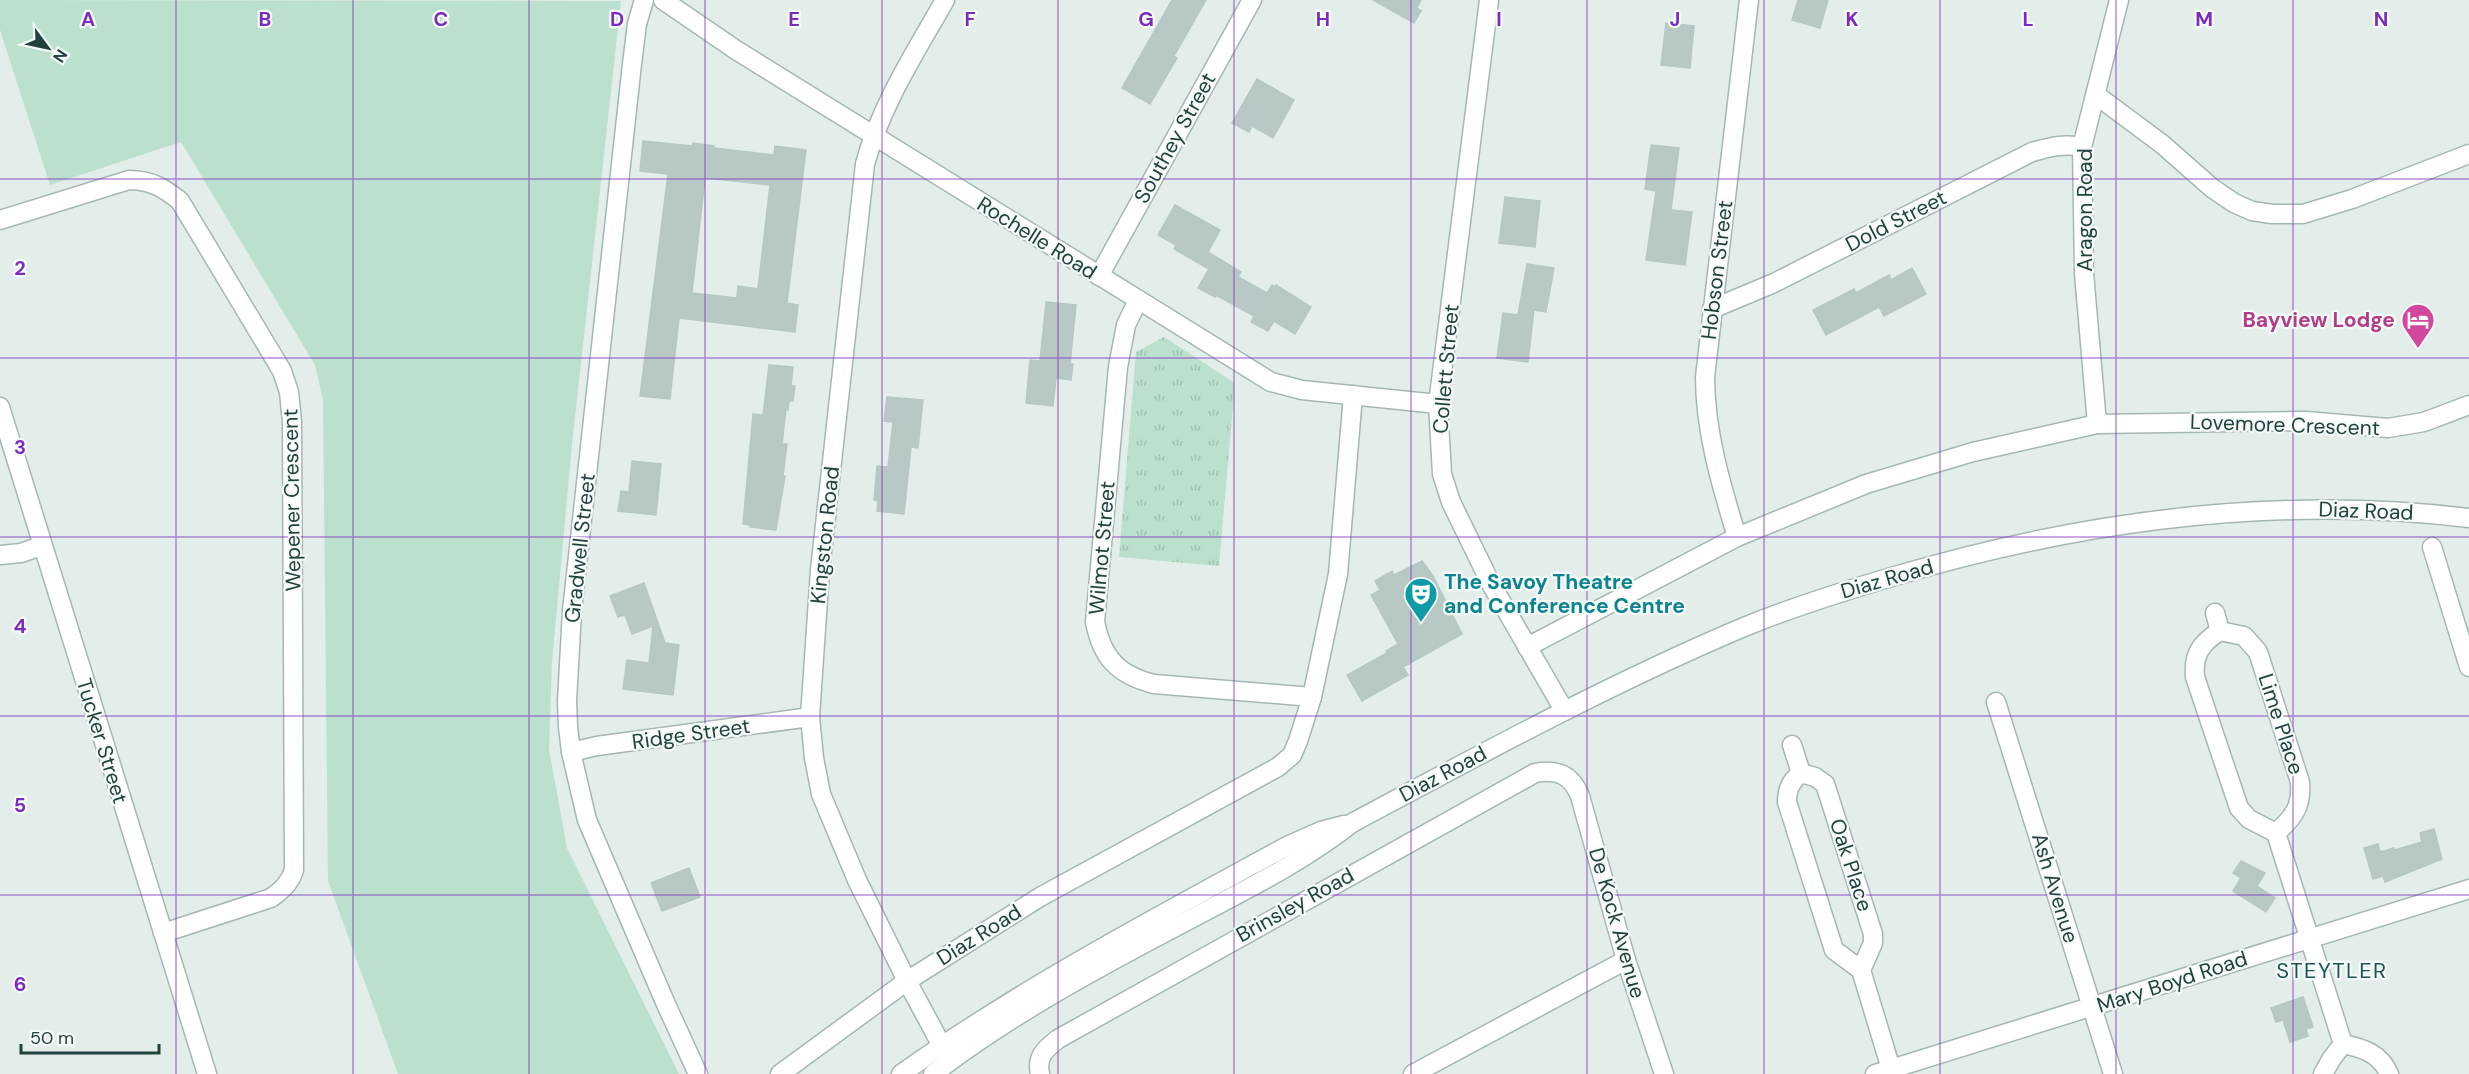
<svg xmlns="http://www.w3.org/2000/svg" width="2469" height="1074" font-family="'DM Sans',sans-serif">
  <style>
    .grass { fill: #bbe0cd }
    .park { fill: url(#park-tufts) }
    .building { fill: #b8c9c5; stroke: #b5c8c4; stroke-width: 1.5; fill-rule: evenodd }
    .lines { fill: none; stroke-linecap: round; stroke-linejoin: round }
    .minor-casing { stroke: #a5b7b4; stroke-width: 21 }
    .minor { stroke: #fff; stroke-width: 18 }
    .grid { fill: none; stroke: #7b2cbf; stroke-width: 1.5; stroke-opacity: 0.55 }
    .labels { text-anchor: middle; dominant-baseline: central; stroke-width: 4.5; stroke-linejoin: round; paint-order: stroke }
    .street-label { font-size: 21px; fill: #22413f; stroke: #f4faf8 }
    .hotel-label { font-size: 21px; font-weight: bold; fill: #b23c85; stroke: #f4faf8; text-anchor: end }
    .culture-label { font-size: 21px; font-weight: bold; fill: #0d838f; stroke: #f4faf8; text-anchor: start }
    .neighbourhood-label { font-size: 22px; letter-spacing: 1.5px; fill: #1c5452; stroke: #f4faf8 }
    .grid-label { font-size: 20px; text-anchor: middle; font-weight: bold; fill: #7b2cbf; stroke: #f4faf8; stroke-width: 4.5; stroke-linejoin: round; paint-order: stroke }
  </style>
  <defs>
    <pattern id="park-tufts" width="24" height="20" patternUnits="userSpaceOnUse" patternTransform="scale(1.5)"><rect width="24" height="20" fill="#bbe0cd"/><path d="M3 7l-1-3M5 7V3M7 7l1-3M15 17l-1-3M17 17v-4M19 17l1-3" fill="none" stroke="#a0c1b1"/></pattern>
  </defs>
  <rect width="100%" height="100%" fill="#e3eeeb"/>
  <!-- grass -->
  <polygon class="grass" points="0,0 621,1 572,444 552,662 549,749 567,848 679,1074 398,1074 328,881 323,400 315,365 181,142 50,185 0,30"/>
  <!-- park -->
  <polygon class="park" points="1164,337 1235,383 1219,566 1119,557 1136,352"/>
  <!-- building -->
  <g class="building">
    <polygon points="1172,0 1206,0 1174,56 1177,58 1150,104 1122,88"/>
    <polygon points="1373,0 1421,0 1417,8 1421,11 1414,23"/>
    <polygon points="1798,0 1828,0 1820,28 1792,20"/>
    <polygon points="1666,23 1694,26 1690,68 1661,65"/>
    <polygon points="1257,79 1294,100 1273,138 1252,126 1249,132 1232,123"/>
    <path d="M643,141l49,5 1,-3 21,3v2l60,7 1,-9 31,4 -19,153 11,2 -3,27 -116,-14 -9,81 -30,-3 28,-222 -28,-3zM705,178l65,7 -12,104 -20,-3 -1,12 -45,-5z"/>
    <polygon points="1651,145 1679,148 1671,210 1692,212 1685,265 1646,260 1656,191 1645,189"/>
    <polygon points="1505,197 1540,201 1535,247 1499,243"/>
    <polygon points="1175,205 1220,230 1208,252 1241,272 1238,277 1267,293 1272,285 1275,287 1276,285 1311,307 1295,334 1274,321 1268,331 1251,322 1254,316 1216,295 1215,297 1198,288 1209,269 1174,249 1176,245 1158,235"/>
    <polygon points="1527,264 1554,268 1546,312 1534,310 1528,362 1497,358 1503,313 1518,315"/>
    <polygon points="1912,268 1926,294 1884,316 1879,307 1826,335 1813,310 1854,289 1856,293 1889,275 1891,280"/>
    <polygon points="1046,302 1076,305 1070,364 1073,364 1071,380 1056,378 1053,406 1026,403 1030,360 1040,361"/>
    <polygon points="769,365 793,367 791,386 795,386 793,401 789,401 788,410 786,409 782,444 787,444 783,476 785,476 776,530 750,527 751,525 743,524 753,414 763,415"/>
    <polygon points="887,397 923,400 918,448 911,447 904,514 877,511 878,501 874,500 877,466 888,467 893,422 884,421"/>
    <polygon points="632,461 661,464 656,515 618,511 621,491 629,492"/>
    <polygon points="1422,561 1433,576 1462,634 1403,667 1408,675 1362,701 1347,675 1387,653 1386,651 1398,644 1371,595 1380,590 1375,581 1392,571 1394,575"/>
    <polygon points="644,583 665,643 679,645 673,695 623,689 627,660 649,663 653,626 632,634 625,615 618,617 610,596"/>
    <polygon points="2434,829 2442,859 2385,882 2383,876 2373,879 2364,848 2378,844 2380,852 2394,848 2395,850 2422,842 2420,833"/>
    <polygon points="2241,861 2265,873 2257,886 2275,898 2266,912 2233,891 2241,878 2233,873"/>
    <polygon points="689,868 700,897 662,911 651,883"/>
    <polygon points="2303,997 2313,1027 2306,1029 2308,1036 2290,1042 2283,1020 2276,1022 2271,1008"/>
  </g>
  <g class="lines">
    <defs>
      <g id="minor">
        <polyline points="644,0 637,24 632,64 572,611 567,701 568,727 571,752 587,820 665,1002 698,1074"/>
        <polyline points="663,0 736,50 1271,382 1302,390 1438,404"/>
        <path d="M945,0c-30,53 -64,105 -80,164l-45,406 -10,147 4,41 7,36 36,86 50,101 43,80"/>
        <polyline points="1489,0 1438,404 1442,474 1451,502 1491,584 1564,710"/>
        <polyline points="2096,95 2162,144 2212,188 2234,203 2252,211 2272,214 2303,214 2352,199 2469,154"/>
        <path d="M0,220l129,-40c22,0 35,8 51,21l102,170 7,21 3,30 2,448c-4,13 -12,20 -23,28l-108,35"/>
        <polyline points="1099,276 1252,0"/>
        <path d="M1138,300l-12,25 -8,42 -23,255c7,36 23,53 59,62l158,13"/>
        <path d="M1712,309l62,-26 258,-131c18,-5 32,-9 50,-5"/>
        <polyline points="0,407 207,1074"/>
        <polyline points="2097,424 2084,273 2082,147 2119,0"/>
        <path d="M1737,537c-16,-52 -32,-106 -32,-160l44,-377"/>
        <polyline points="2432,547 2469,667"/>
        <polyline points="0,555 21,553 41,546"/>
        <polyline points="2215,613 2220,631"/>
        <polyline points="1527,647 1737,537 1866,484 1973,452 2097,424 2306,421 2388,428 2424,422 2469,405"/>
        <polyline points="1996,702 2113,1074"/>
        <polyline points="1792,745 1801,773"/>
        <polyline points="571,752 597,746 810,717"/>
        <path d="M1801,773c-10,8 -14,16 -14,29l47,148 27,20 30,99"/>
        <polyline points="1801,773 1815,777 1825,784 1873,934 1873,943 1861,970"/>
        <path d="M2276,833c18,-16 26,-27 24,-51l-42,-130 -14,-16 -24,-5c-19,12 -27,23 -25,46l44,131 10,11 27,14 67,211"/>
        <path d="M2343,1044c20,4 38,10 46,30"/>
        <polyline points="780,1074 907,981 1040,897 1278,767 1292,755 1298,741 1312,697 1338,574 1353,395"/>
        <path d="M901,1074c123,-87 256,-157 388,-229l32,-14 23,-6"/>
        <path d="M933,1074c75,-58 166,-107 250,-151 58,-31 117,-59 169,-100 129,-69 257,-139 392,-196 49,-20 100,-36 151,-51 186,-55 381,-81 574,-58"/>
        <path d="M1040,1074c-4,-17 5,-25 18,-35l477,-266c22,-4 36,1 45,23l46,164 38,114"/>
        <polyline points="1413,1074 1626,960"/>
        <polyline points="1875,1074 2469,889"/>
        <polyline points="2323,1074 2332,1058 2343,1044"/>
      </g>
    </defs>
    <!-- minor casing -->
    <use href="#minor" class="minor-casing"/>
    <!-- minor -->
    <use href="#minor" class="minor"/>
  </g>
  <!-- grid -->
  <path class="grid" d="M176,0v1074M353,0v1074M529,0v1074M705,0v1074M882,0v1074M1058,0v1074M1234,0v1074M1411,0v1074M1587,0v1074M1764,0v1074M1940,0v1074M2116,0v1074M2293,0v1074M0,179h2469M0,358h2469M0,537h2469M0,716h2469M0,895h2469"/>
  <!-- icons -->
  <defs>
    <symbol id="hotel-pin" viewBox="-11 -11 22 30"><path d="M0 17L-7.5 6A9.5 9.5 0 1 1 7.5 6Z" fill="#d1479c" stroke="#f4faf8"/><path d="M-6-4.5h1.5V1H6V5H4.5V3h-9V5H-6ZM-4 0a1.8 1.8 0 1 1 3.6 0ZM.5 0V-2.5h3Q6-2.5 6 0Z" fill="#fff"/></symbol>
    <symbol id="theatre-pin" viewBox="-11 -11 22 30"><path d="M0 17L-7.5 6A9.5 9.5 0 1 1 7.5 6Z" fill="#0f9aa8" stroke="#f4faf8"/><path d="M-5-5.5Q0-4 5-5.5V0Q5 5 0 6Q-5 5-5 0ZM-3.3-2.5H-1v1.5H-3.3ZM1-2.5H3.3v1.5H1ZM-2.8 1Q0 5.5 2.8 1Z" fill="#fff"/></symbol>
  </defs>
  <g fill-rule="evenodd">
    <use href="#hotel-pin" x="2399" y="301" width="38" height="52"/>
    <use href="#theatre-pin" x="1402" y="575" width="38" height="52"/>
  </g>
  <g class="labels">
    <!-- street labels -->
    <g class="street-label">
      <text transform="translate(1175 138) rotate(-61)">Southey Street</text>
      <text transform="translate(2085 210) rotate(-90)">Aragon Road</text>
      <text transform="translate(1896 221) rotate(-27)">Dold Street</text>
      <text transform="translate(1037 238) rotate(32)">Rochelle Road</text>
      <text transform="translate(1717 270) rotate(-83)">Hobson Street</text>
      <text transform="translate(1446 369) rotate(-85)">Collett Street</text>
      <text transform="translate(2285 425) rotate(2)">Lovemore Crescent</text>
      <text transform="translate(292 500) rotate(-91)">Wepener Crescent</text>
      <text transform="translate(2366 511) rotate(2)">Diaz Road</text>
      <text transform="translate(825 535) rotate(-84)">Kingston Road</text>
      <text transform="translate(580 548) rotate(-84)">Gradwell Street</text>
      <text transform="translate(1102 548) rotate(-85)">Wilmot Street</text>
      <text transform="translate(1887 579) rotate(-16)">Diaz Road</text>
      <text transform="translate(2281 724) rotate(72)">Lime Place</text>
      <text transform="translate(691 734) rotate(-8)">Ridge Street</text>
      <text transform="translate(102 741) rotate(73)">Tucker Street</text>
      <text transform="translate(1443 774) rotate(-28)">Diaz Road</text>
      <text transform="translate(1851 865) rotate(72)">Oak Place</text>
      <text transform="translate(2055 888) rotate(73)">Ash Avenue</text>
      <text transform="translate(1295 905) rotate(-29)">Brinsley Road</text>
      <text transform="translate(1617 923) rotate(74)">De Kock Avenue</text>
      <text transform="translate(979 935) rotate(-32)">Diaz Road</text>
      <text transform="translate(2172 982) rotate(-18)">Mary Boyd Road</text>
    </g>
    <!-- hotel labels -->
    <g class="hotel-label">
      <text x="2395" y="320">Bayview Lodge</text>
    </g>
    <!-- culture labels -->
    <g class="culture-label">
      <text x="1444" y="582">The Savoy Theatre<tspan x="1444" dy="24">and Conference Centre</tspan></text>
    </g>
    <!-- neighbourhood labels -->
    <g class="neighbourhood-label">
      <text x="2332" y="970">STEYTLER</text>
    </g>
  </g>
  <g class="grid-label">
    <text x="88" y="26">A</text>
    <text x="265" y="26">B</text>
    <text x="441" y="26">C</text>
    <text x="617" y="26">D</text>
    <text x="794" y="26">E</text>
    <text x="970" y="26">F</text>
    <text x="1146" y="26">G</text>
    <text x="1323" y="26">H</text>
    <text x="1499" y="26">I</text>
    <text x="1675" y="26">J</text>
    <text x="1852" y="26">K</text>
    <text x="2028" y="26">L</text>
    <text x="2204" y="26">M</text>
    <text x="2381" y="26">N</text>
    <text x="20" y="275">2</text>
    <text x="20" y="454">3</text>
    <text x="20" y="633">4</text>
    <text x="20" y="812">5</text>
    <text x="20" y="991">6</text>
  </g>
  <!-- north arrow -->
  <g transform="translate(48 48) rotate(123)" stroke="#f4faf8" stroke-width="4.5" paint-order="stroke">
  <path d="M0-4.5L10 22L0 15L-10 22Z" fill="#22413f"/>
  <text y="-9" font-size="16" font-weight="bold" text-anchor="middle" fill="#22413f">N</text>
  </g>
  <!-- scale -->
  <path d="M21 1044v9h138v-9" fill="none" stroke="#22413f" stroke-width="3"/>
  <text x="30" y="1044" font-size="18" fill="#22413f" stroke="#f4faf8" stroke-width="4.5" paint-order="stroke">50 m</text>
</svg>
